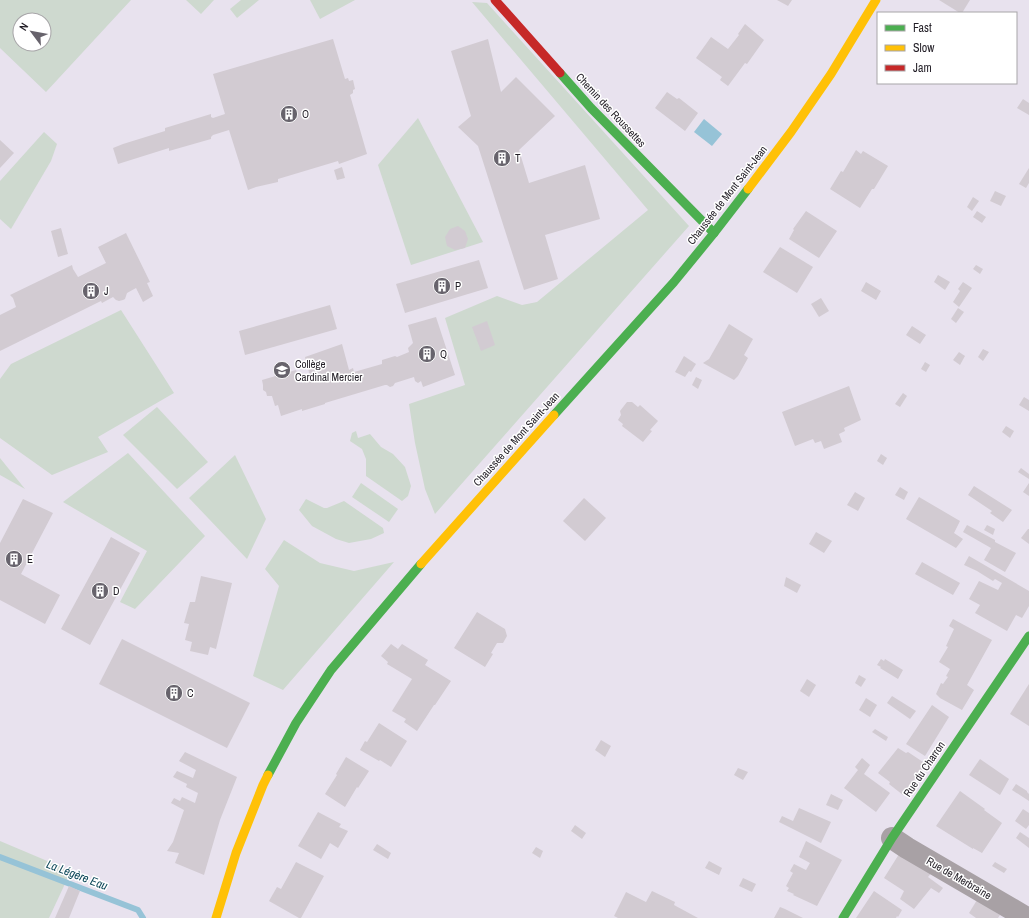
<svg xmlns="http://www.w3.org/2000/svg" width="1029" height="918" font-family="'Archivo Narrow',sans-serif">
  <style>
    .green { fill: #ced9cf; fill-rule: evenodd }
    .water { fill: #96c3d7 }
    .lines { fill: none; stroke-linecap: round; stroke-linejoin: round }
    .stream { stroke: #96c3d7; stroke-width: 6 }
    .building { fill: #d2cbd2 }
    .street { stroke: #a8a1a5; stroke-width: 22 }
    .fast { stroke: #4caf50; stroke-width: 9 }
    .slow { stroke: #ffc107; stroke-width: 9 }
    .jam { stroke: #c62828; stroke-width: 9 }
    .labels { text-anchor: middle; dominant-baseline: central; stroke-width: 3; stroke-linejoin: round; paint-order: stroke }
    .street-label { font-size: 11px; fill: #221e26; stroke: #fff }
    .poi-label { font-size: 11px; fill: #221e26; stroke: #fff; text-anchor: start }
    .water-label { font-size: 12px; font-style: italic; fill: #0c4758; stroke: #fff }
  </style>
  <rect width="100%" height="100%" fill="#e8e2ee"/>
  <!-- green -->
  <g class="green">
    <path d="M0,0h131l-85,92 -46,-44zM20,20h24v24h-24z"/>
    <polygon points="186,0 214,0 201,14"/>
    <polygon points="241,0 259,0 237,18 230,9"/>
    <polygon points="310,0 355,0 320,19"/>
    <polygon points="472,2 487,3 689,226 435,514 425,489 415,443 409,404 465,385 445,318 497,296 522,305 537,302 648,210"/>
    <polygon points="418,118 483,242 411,265 378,165"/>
    <polygon points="44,132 57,144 51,161 11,229 0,219 0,181"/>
    <polygon points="121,310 174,393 98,437 108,452 52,475 0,438 0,379 11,364"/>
    <polygon points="157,407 208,462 177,489 123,435"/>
    <polygon points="356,431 358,438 370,434 381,447 393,454 405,467 411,486 408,496 402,501 366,476 366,459 362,449 350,441 352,433"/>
    <polygon points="128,453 205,536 135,609 120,602 147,551 63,502"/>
    <polygon points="235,455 266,519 247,559 189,498"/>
    <polygon points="0,458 25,489 0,475"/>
    <polygon points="361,483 398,509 389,522 352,497"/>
    <polygon points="306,499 324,508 327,508 344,501 383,528 384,533 371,539 349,543 336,539 312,526 299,510"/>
    <polygon points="284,540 320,563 354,571 394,562 283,690 253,676 279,586 265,569"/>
    <polygon points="0,841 71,871 49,918 0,918"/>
  </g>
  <!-- water -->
  <polygon class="water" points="704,119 722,134 712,146 694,132"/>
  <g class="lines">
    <!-- stream -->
    <polyline class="stream" points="0,857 138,910 143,918"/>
  </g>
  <!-- building -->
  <g class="building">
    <polygon points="777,0 792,0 788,6"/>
    <polygon points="939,0 970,0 962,13 960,13"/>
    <polygon points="745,24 764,40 747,64 745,63 728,86 720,80 722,77 696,58 711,37 728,49 739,35 738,34"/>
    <polygon points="333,39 345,79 348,78 349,81 353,80 355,89 353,90 353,93 350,95 367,154 339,164 338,161 278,179 278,182 256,187 248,190 229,130 213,135 211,137 211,139 169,151 169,148 118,164 113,148 123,144 165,131 165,128 211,114 211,117 213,118 225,114 213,74"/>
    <polygon points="488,39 501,92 516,77 555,116 519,150 529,183 585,165 600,219 545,235 558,279 524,290 478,146 458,127 471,116 451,51"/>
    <polygon points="667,92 677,99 679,98 698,113 685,131 655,108"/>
    <polygon points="1023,99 1029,103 1029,115 1017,108"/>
    <polygon points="0,140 14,153 0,168"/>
    <polygon points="856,150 861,154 863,151 888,166 874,189 872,189 860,208 830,189 841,171 843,172"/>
    <polygon points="342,167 345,178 337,180 334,170"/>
    <polygon points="1029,168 1029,183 1026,188 1019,184"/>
    <polygon points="995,191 1006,196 1001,206 990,201"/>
    <polygon points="973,197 979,201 972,211 967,207"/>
    <polygon points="806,211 837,231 819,258 789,239 794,230 793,229"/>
    <polygon points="977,211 986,217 982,223 973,217"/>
    <polygon points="458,226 465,231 468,239 465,248 455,250 447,246 445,237 450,229"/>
    <polygon points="61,228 68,254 58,257 51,231"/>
    <polygon points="126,233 150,282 147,283 153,296 143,302 136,288 127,293 125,299 123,300 119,301 116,300 113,297 102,303 101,301 0,351 0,315 16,307 13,298 10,295 72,265 73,269 78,277 106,263 98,247"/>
    <polygon points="780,247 813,267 797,293 763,272"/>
    <polygon points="479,260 488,288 405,313 396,284"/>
    <polygon points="976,265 983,269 980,274 973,269"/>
    <polygon points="938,275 950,282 945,290 934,282"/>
    <polygon points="866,282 881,291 876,300 861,291"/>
    <polygon points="963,282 972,288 959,307 953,302 960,291 958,289"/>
    <polygon points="821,298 829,311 819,317 811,304"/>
    <polygon points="330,305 337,329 245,355 239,331"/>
    <polygon points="958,308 964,312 956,323 951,319"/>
    <polygon points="436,317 455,375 423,387 421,381 418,383 415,381 414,377 395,383 393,386 390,387 387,385 385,385 325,403 325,404 302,411 302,409 281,416 278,405 275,406 272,396 267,396 266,392 263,390 263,385 262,380 296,370 300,383 311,380 305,357 342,344 349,370 353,368 354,372 382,364 382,360 395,356 397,357 409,352 408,348 413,343 408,325"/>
    <polygon points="487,321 495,345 481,351 472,327"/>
    <polygon points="729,324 753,339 744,355 748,358 738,376 734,380 703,363 709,359"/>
    <polygon points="912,326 926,335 920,344 906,335"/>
    <polygon points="983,349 989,352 983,361 978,357"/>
    <polygon points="959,352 965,356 960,365 953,360"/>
    <polygon points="684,356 696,364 691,372 689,371 685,377 675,372"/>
    <polygon points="925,362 930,365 926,372 921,369"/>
    <polygon points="696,377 702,380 698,389 692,385"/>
    <polygon points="849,386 861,420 844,428 845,431 839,434 842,442 824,449 821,441 815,443 813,439 795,446 782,412"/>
    <polygon points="903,393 907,396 900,407 895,404"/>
    <polygon points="1024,397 1029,400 1029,411 1019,405"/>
    <polygon points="627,402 632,402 638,407 640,405 658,421 650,430 652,431 643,442 622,426 623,424 618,420 621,415 620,411"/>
    <polygon points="1006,426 1014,431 1010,438 1002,432"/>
    <polygon points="881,454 887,458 883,465 877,461"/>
    <polygon points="1021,468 1029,474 1029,479 1018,472"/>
    <polygon points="1029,483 1029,496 1023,492"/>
    <polygon points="974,486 1012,510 1003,522 990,513 992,511 968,495"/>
    <polygon points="900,487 908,492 904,500 895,495"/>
    <polygon points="855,492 865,498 858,511 847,505"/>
    <polygon points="919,497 960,521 954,533 963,539 956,548 906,519"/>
    <polygon points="584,498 606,518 585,541 563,521"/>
    <polygon points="23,499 53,513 21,574 60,595 45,624 0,600 0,543"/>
    <polygon points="967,525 995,540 995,542 1016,553 1005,572 984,560 991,548 963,532"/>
    <polygon points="987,525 995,529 993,535 984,530"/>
    <polygon points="1028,529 1029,529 1029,544 1021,538"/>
    <polygon points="816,532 832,541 824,553 809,544"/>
    <polygon points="111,537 140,553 90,645 61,629"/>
    <polygon points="969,556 1029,591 1029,606 1022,618 1016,615 1007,631 975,613 980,605 969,599 979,581 998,590 1002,583 995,579 993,581 977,571 964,565"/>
    <polygon points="922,562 960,583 953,595 915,574"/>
    <polygon points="201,576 232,583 216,649 210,647 208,655 190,651 192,642 185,640 189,624 184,623 190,602 195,602"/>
    <polygon points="786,577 801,585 797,593 784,586"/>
    <polygon points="477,612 505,629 507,636 503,643 497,643 491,653 493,654 485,667 454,648"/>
    <polygon points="953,619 992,640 967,685 974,690 962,710 940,698 936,694 941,683 943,684 948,677 946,676 950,669 939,662 948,647 946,646 954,629 949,626"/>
    <polygon points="122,639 250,703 227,748 99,684"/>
    <polygon points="391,644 398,649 402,644 428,660 425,665 451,681 435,705 434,705 417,731 404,722 406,719 392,711 412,679 387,664 388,662 381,656"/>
    <polygon points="881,659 884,661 885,659 903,670 898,679 880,668 881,667 877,665"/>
    <polygon points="859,675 866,679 861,687 855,683"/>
    <polygon points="807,679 816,685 809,697 800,691"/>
    <polygon points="1029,684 1029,726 1010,714"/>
    <polygon points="892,696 916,711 910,719 887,703"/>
    <polygon points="866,698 877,705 870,717 859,710"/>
    <polygon points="932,705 949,717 925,756 906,744"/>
    <polygon points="379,723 407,741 391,767 380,760 379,761 360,750 365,741 367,742"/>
    <polygon points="875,729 888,737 886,741 872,732"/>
    <polygon points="601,740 611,746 605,757 595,750"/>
    <polygon points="898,748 906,753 908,752 926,764 903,795 889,784 890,782 878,773"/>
    <polygon points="185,752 237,777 220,820 204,875 175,863 179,853 167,851 173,842 184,810 171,803 174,798 180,801 182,797 195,803 198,793 186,787 187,784 173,777 177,771 193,778 196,770 179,761"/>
    <polygon points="346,757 369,771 358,788 357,787 345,807 325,794 337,775 336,774"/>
    <polygon points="862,758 870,765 864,774 890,793 876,812 844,788 858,770 855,767"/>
    <polygon points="980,759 1009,779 1000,795 969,775"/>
    <polygon points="738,768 748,772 743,780 734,775"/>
    <polygon points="1016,784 1027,791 1027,792 1029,794 1029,801 1012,790"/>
    <polygon points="960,791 985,809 984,810 1002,823 982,853 973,848 973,849 936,826"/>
    <polygon points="831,794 843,800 838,810 826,805"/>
    <polygon points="799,808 831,822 821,843 779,822 782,816 793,821"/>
    <polygon points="1023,809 1029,813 1029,825 1026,829 1015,821"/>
    <polygon points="318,812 341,824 339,827 348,831 338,848 330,843 321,859 298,846"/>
    <polygon points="575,825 586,833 582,839 571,831"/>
    <polygon points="1020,832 1029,838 1029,848 1016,838"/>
    <polygon points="806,841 842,860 817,906 793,895 794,894 787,891 789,888 786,886 793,873 790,871 794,864 806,870 810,863 799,857"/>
    <polygon points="377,844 391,853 388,859 373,850"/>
    <polygon points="536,847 543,851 540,858 532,853"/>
    <polygon points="901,851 934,870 928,877 943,888 939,893 931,888 914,909 900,899 904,891 884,878"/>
    <polygon points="709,861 722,868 719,875 705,868"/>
    <polygon points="296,862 324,876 301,918 299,918 269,901 277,887 281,889"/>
    <polygon points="995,862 1007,869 1004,873 992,866"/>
    <polygon points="743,878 756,884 752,892 739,886"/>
    <polygon points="69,886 80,891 69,918 55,918"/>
    <polygon points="652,891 675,902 674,905 698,918 618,918 614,916 626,892 646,902"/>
    <polygon points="874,891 902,910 898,917 897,916 896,918 856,918"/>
    <polygon points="977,900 1000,915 998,918 976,918 969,913"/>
    <polygon points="780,907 785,909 803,918 774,918"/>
  </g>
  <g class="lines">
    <!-- street -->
    <polyline class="street" points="892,838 907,848 1027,918"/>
    <!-- fast -->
    <g class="fast">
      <polyline points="560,73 591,108 714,233"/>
      <polyline points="554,415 674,282 714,233 748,189"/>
      <polyline points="268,775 296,723 331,670 421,564"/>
      <polyline points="843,918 892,838 1029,636"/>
    </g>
    <!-- slow -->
    <g class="slow">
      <polyline points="748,189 791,132 831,74 876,0"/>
      <polyline points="421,564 554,415"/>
      <polyline points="216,918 236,853 263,785 268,775"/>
    </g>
    <!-- jam -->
    <polyline class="jam" points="495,0 560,73"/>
  </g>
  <!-- icons -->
  <defs>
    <symbol id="building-disc" viewBox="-11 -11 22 22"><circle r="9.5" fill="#67636c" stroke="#fff"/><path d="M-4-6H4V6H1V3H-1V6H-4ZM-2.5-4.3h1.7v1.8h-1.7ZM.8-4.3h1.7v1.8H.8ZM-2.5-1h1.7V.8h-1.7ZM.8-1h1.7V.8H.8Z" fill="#fff"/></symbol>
    <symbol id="school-disc" viewBox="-11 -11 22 22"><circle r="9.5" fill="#67636c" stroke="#fff"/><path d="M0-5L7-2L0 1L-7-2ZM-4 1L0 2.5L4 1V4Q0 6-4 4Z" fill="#fff"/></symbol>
  </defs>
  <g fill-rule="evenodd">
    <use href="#building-disc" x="279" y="104" width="20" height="20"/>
    <use href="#building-disc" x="492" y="148" width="20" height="20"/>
    <use href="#building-disc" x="432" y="276" width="20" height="20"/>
    <use href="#building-disc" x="81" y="281" width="20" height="20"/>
    <use href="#building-disc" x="417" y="344" width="20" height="20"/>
    <use href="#school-disc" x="272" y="360" width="20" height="20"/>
    <use href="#building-disc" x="4" y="549" width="20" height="20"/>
    <use href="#building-disc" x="90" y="581" width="20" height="20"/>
    <use href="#building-disc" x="164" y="683" width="20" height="20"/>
  </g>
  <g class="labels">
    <!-- street labels -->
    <g class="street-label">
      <text transform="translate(611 110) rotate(47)">Chemin des Roussettes</text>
      <text transform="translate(727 195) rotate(-52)">Chaussée de Mont Saint-Jean</text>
      <text transform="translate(516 439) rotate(-48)">Chaussée de Mont Saint-Jean</text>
      <text transform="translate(924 769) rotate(-56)">Rue du Charron</text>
      <text transform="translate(959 878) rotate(30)">Rue de Merbraine</text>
    </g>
    <!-- poi labels -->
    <g class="poi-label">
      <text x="302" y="114">O</text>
      <text x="515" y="158">T</text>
      <text x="455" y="286">P</text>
      <text x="104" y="291">J</text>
      <text x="440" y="354">Q</text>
      <text x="295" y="364">Collège<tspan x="295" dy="13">Cardinal Mercier</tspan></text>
      <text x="27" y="559">E</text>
      <text x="113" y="591">D</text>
      <text x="187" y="693">C</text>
    </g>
    <!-- water labels -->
    <g class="water-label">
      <text transform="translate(77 875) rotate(21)">La Légère Eau</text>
    </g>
  </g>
  <!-- legend -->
  <rect x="877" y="12" width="140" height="72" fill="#ffffff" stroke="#a7a5a8"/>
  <rect x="885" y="25" width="20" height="6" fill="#4caf50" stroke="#a7a5a8"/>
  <text x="913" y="32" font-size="12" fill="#221e26">Fast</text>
  <rect x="885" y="45" width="20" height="6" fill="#ffc107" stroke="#a7a5a8"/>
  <text x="913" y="52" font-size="12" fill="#221e26">Slow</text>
  <rect x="885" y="65" width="20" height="6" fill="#c62828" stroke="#a7a5a8"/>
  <text x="913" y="72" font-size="12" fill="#221e26">Jam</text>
  <!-- north arrow -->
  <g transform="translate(32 32) rotate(302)"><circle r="19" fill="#ffffff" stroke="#a7a5a8"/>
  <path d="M0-3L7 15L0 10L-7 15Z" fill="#67636c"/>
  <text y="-6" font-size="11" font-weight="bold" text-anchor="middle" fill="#221e26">N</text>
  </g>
</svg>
